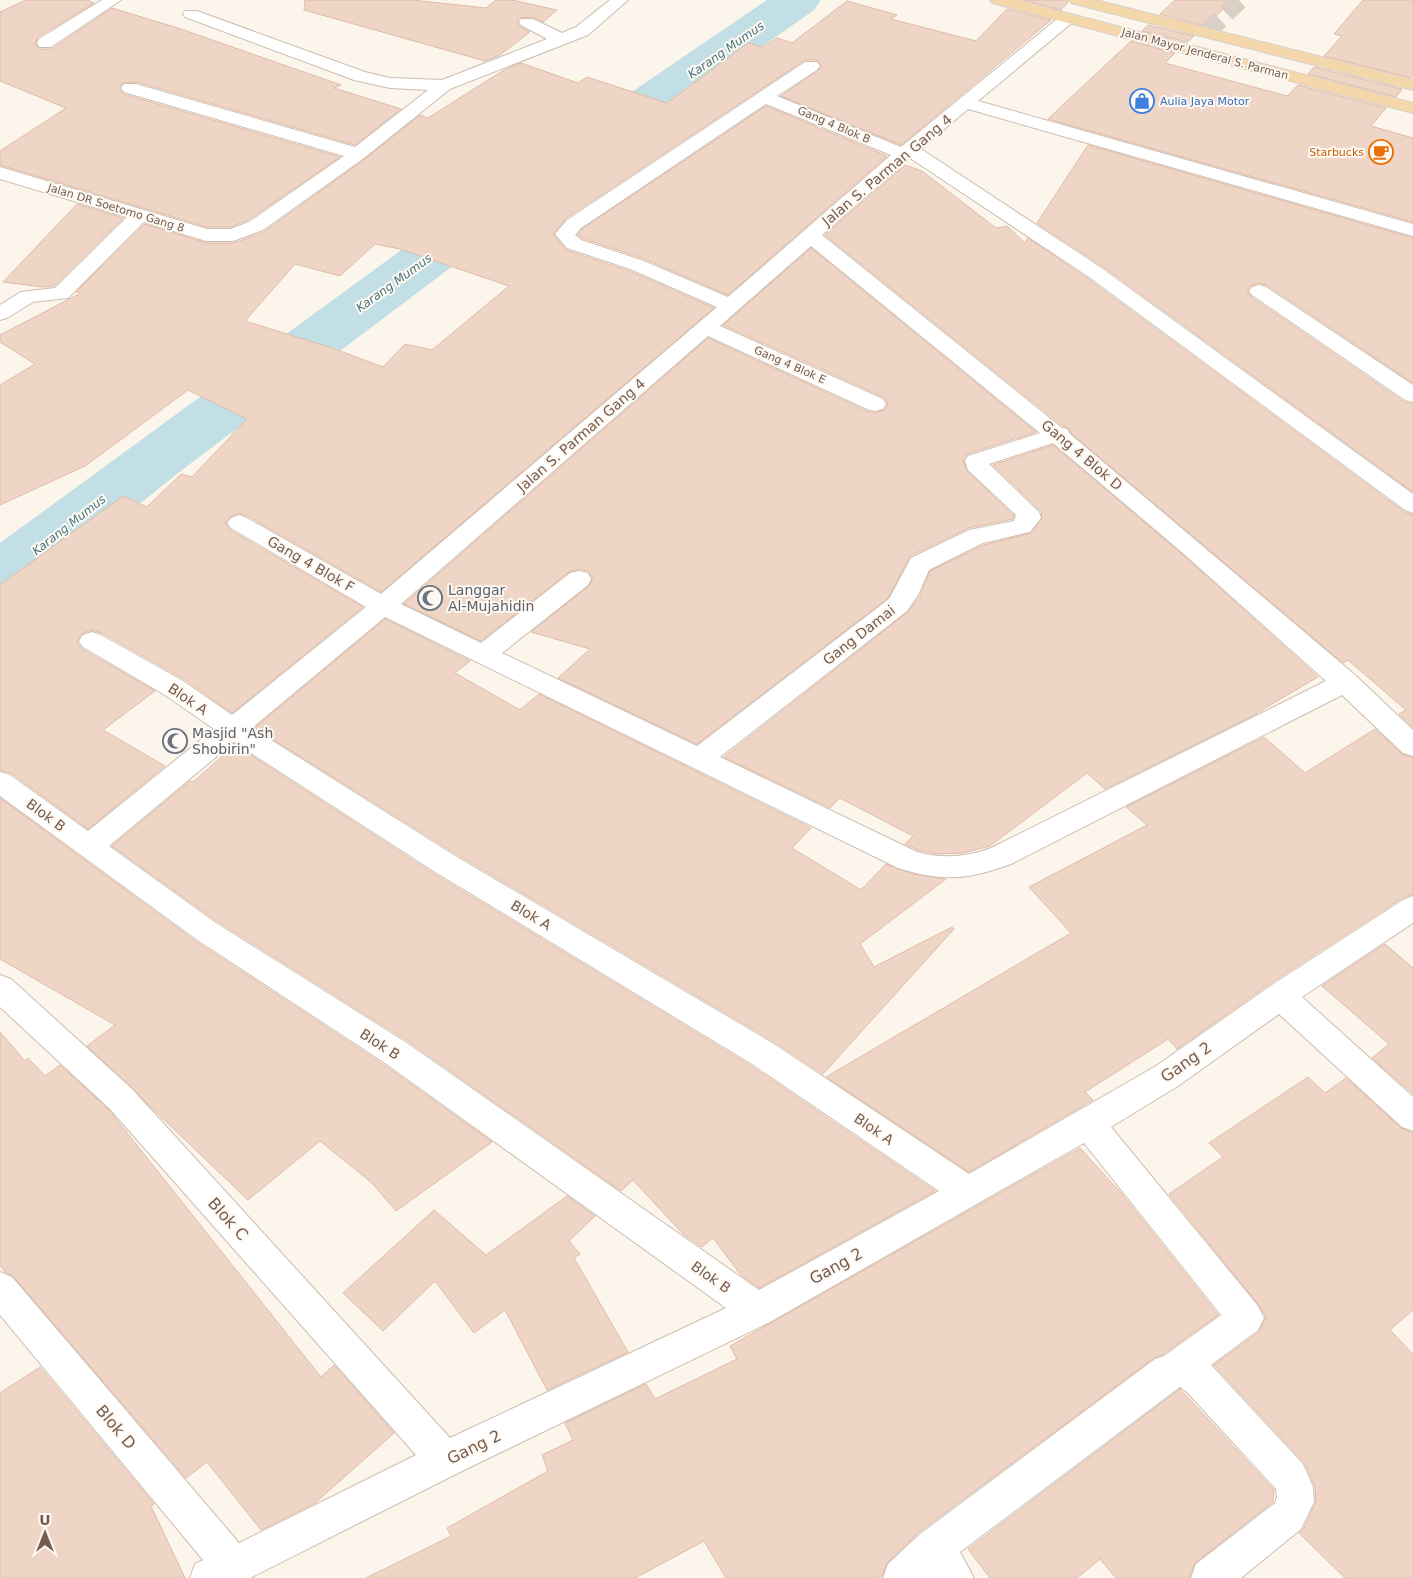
<svg xmlns="http://www.w3.org/2000/svg" width="1413" height="1578" font-family="'DejaVu Sans',sans-serif">
  <style>
    .lines { fill: none; stroke-linecap: round; stroke-linejoin: round }
    .river { fill: #c1dfe4; fill-rule: evenodd }
    .building { fill: #efd5c5; stroke: #e0bca7; fill-rule: evenodd }
    .minor-tunnel { stroke: #dacfc4; stroke-width: 18; stroke-dasharray: 18 9; stroke-linecap: butt }
    .minor-casing { stroke: #cdbdb1; stroke-width: 2 }
    .primary-casing { stroke: #d8d1ce; stroke-width: 2 }
    .minor { fill: #fff; fill-rule: evenodd }
    .primary { fill: #f4d7aa; fill-rule: evenodd }
    .labels { text-anchor: middle; dominant-baseline: central; stroke-width: 4; stroke-linejoin: round; paint-order: stroke }
    .far-street-label { font-size: 11px; fill: #755c50; stroke: #fef9f2 }
    .far-shop-label { font-size: 11px; fill: #366cbe; stroke: #fef9f2; text-anchor: start }
    .far-food-label { font-size: 11px; fill: #c56008; stroke: #fef9f2; text-anchor: end }
    .far-water-label { font-size: 12px; font-style: italic; fill: #47777f; stroke: #fef9f2 }
    .street-label { font-size: 14px; fill: #755c50; stroke: #fef9f2 }
    .worship-label { font-size: 14px; fill: #5b616d; stroke: #fef9f2; text-anchor: start }
    .near-street-label { font-size: 16px; fill: #755c50; stroke: #fef9f2 }
  </style>
  <rect width="100%" height="100%" fill="#fbf5eb"/>
  <g class="lines">
    <!-- river -->
    <polygon class="river" points="767,0 821,0 814,10 466,256 182,470 25,595 0,601 0,543 426,232"/>
  </g>
  <!-- building -->
  <g class="building">
    <polygon points="26,0 87,0 94,3 38,37 35,44 39,49 52,49 112,8 178,28 341,85 334,88 401,109 355,145 137,82 122,83 119,88 123,94 340,157 248,220 231,227 207,227 0,165 0,151 66,108 0,81 0,12"/>
    <polygon points="305,0 412,0 486,8 496,0 512,0 557,10 543,22 533,17 519,18 517,21 519,26 530,32 500,55 485,61 304,10"/>
    <polygon points="1024,0 1067,0 1068,2 1061,10"/>
    <polygon points="1175,0 1233,0 1205,26 1160,14"/>
    <polygon points="1363,0 1413,0 1413,75 1411,78 1324,56 1342,36 1334,34"/>
    <path d="M847,1l50,14 -6,4 85,22 31,-32 44,11 -150,125 -120,-49 41,-29 -5,-7h-12l-239,158 -13,16 13,16 63,21 85,37 -333,284 -133,-76 -10,-3 -8,4 -5,6 5,7 133,77 -131,106 -48,-34 -82,-46 -11,-3 -10,4 -4,8 5,7 73,42 -52,39 62,36 -77,63 -77,-56 -11,-3v-185l123,-89 24,11 34,-33 11,3 55,-58 -59,-29 -103,76 -85,39v-120l35,-21 -35,-22v-7l81,-42 -5,-1 69,-68 61,19h28l30,-11 101,-73 55,-44 8,3 76,-48 17,-7 57,20 9,-6 80,26 81,-60 15,4 14,-9 15,5zM375,244l25,5 109,37 -77,64 -27,-6 -22,23 -51,-19 -87,-27 50,-57 45,12z"/>
    <polygon points="1148,25 1194,36 1187,42 1142,31"/>
    <polygon points="1131,41 1175,53 1165,63 1287,96 1298,85 1386,108 1371,126 1413,138 1413,222 1048,119"/>
    <polygon points="1314,67 1402,89 1396,97 1308,74"/>
    <polygon points="766,106 887,156 728,295 645,259 582,238 578,235 582,229"/>
    <polygon points="1088,145 1413,238 1413,383 1267,285 1258,283 1250,286 1247,291 1251,297 1404,402 1413,404 1413,492 1104,267 1037,223"/>
    <polygon points="905,165 922,171 996,228 1007,226 1025,243 1028,238 1088,279 1404,512 1413,515 1413,727 1399,714 1406,710 1348,660 1343,663 1071,433 1069,428 1063,426 825,235"/>
    <polygon points="77,204 123,218 54,286 43,287 3,282"/>
    <polygon points="811,248 1036,432 967,454 963,460 967,471 1014,516 1013,519 968,528 910,556 888,598 697,744 558,678 590,649 531,632 589,586 593,578 588,571 579,569 569,572 481,641 404,604 708,338 866,411 875,413 885,410 888,403 884,397 723,325"/>
    <polygon points="1053,445 1183,555 1318,677 1250,717 1105,789 1087,773 990,846 963,853 936,854 918,850 905,844 913,836 840,798 830,808 724,757 908,612 920,596 930,571 984,545 1031,533 1042,519 1041,511 993,465"/>
    <polygon points="385,619 470,661 455,673 520,710 539,694 811,828 792,848 861,890 886,864 913,874 946,879 860,944 874,967 952,927 954,929 823,1074 775,1042 453,852 255,728"/>
    <polygon points="1375,729 1402,754 1413,758 1413,894 1402,898 1268,985 1177,1049 1168,1039 1085,1092 1093,1100 969,1172 826,1077 1071,933 1029,887 1147,825 1126,807 1264,737 1305,773"/>
    <polygon points="235,745 431,872 751,1066 935,1191 759,1288 740,1274 713,1238 702,1247 683,1234 633,1180 621,1191 408,1041 217,921 112,846 190,781 193,782"/>
    <polygon points="0,798 195,941 384,1065 492,1142 396,1211 372,1183 320,1141 248,1200 87,1046 115,1025 0,959"/>
    <polygon points="1385,944 1413,968 1413,1094 1372,1058 1389,1044 1322,986"/>
    <polygon points="0,1032 25,1061 28,1058 45,1076 60,1065 109,1110 321,1377 334,1365 394,1433 315,1503 261,1530 207,1462 186,1478 13,1276 5,1272 0,1265"/>
    <polygon points="1308,1077 1325,1093 1346,1078 1401,1128 1413,1133 1413,1310 1390,1330 1413,1354 1413,1578 1345,1578 1299,1533 1303,1530 1316,1502 1315,1486 1305,1463 1214,1365 1259,1332 1266,1317 1259,1305 1169,1194 1223,1157 1209,1143"/>
    <polygon points="1080,1148 1121,1193 1218,1315 1163,1354 1154,1358 919,1532 887,1563 882,1576 878,1578 726,1578 704,1541 635,1578 366,1578 451,1536 447,1528 548,1471 542,1455 573,1440 565,1423 646,1384 655,1399 737,1359 730,1346"/>
    <polygon points="567,1196 595,1216 569,1241 580,1254 574,1258 628,1352 547,1390 505,1310 474,1333 435,1281 383,1331 343,1293 434,1210 486,1255"/>
    <polygon points="40,1367 154,1504 151,1506 185,1578 0,1578 0,1393"/>
    <polygon points="1180,1389 1274,1490 1273,1502 1195,1563 1189,1578 1116,1578 1100,1559 1077,1578 990,1578 968,1549"/>
  </g>
  <g class="lines">
    <!-- minor-tunnel -->
    <polyline class="minor-tunnel" points="1207,32 1240,0"/>
    <defs>
      <g id="minor">
        <polygon points="102,0 121,0 51,47 39,47 37,43 39,39"/>
        <polygon points="610,0 628,0 588,35 450,89 364,158 263,230 233,241 206,241 144,222 68,298 33,302 7,318 0,320 0,305 21,292 55,288 127,217 0,179 0,167 207,229 231,229 249,222 344,156 124,92 121,88 124,84 136,84 355,147 428,90 390,88 354,80 185,17 183,14 185,11 197,11 365,72 390,78 442,80 547,39 521,25 519,22 521,19 533,19 562,33 576,27"/>
        <path d="M1068,13l8,5 -2,3 -96,80 435,123v12l-445,-127 -47,40 182,120 310,225v19l-8,-3 -316,-233 -179,-119 -88,77 240,193 5,1 3,5 285,241 58,55v26l-10,-3 -61,-58 -331,169c-43,16 -69,18 -113,4l-513,-251 -133,111 200,126 322,190 195,130 187,-108 113,-79 134,-87 10,-4v27l-111,74 111,100v34l-11,-4 -123,-113 -101,72 -67,41 147,179 6,12 -6,12 -47,35 92,99 10,23 1,15 -13,27 -60,49h-50l5,-14 79,-61 2,-6 -1,-8 -90,-98 -6,-4 -220,165 14,26h-91l5,-14 32,-30 235,-175 9,-3 57,-41 -137,-172 -314,179 -312,151 -208,105h-60l5,-14 8,-4 -203,-245v-43l12,5 227,266 177,-88 -306,-346 -110,-102v-32l11,4 121,110 318,349 276,-130 -341,-245 -189,-124 -196,-143v-24l10,3 78,56 126,-102 -49,-34 -82,-48 -4,-6 4,-6 9,-3 9,3 82,46 49,34 134,-108 -135,-79 -4,-5 4,-5 8,-3 8,3 134,76 336,-287 -87,-38 -63,-21 -12,-14 12,-14 238,-158h12l3,4 -3,4 -40,26 124,51 161,-132zM766,104l125,51 -163,142 -84,-36 -63,-21 -6,-5 6,-7zM811,246l229,187 -72,23 -3,5 3,9 48,45 -2,6 -45,9 -58,28 -22,41 -192,147 -195,-93 86,-68 3,-6 -3,-6 -9,-2 -9,2 -89,70 -80,-39 307,-268 159,73 8,2 8,-2 3,-5 -3,-5 -163,-73zM1053,443l131,111 142,127 -335,167c-24,9 -49,11 -74,4l-197,-95 187,-146 11,-16 11,-25 54,-27 47,-11 11,-14 -2,-6 -50,-48zM234,742l198,128 320,194 187,127 -180,99 -352,-247 -191,-120 -107,-77z"/>
        <polygon points="1259,285 1266,287 1413,385 1413,402 1405,400 1252,295 1249,291 1252,287"/>
      </g>
      <g id="primary">
        <polygon points="990,0 1017,0 1413,103 1413,113 992,3"/>
        <polygon points="1069,0 1096,0 1413,80 1413,90 1071,3"/>
      </g>
    </defs>
    <!-- minor casing -->
    <use href="#minor" class="minor-casing"/>
    <!-- primary casing -->
    <use href="#primary" class="primary-casing"/>
    <!-- minor -->
    <use href="#minor" class="minor"/>
    <!-- primary -->
    <use href="#primary" class="primary"/>
  </g>
  <!-- icons -->
  <defs>
    <symbol id="shop-ring" viewBox="-11 -11 22 22"><circle r="9.5" fill="#fef9f2" stroke="#3f7fe0" stroke-width="1.5"/><path d="M-5-2.5h2.3a2.7 3.5 0 0 1 5.4 0H5L5.5 6h-11ZM-1.5-2.5h3a1.5 2.3 0 0 0-3 0Z" fill="#3f7fe0"/></symbol>
    <symbol id="cafe-ring" viewBox="-11 -11 22 22"><circle r="9.5" fill="#fef9f2" stroke="#e8710a" stroke-width="1.5"/><path d="M-5.5-4.5H6V0H3Q3 3.5 0 3.5H-2.5Q-5.5 3.5-5.5 0ZM3-3.2v2h1.7v-2ZM-6 4.5H4V6H-6Z" fill="#e8710a"/></symbol>
    <symbol id="mosque-ring" viewBox="-11 -11 22 22"><circle r="9.5" fill="#fef9f2" stroke="#6b7280" stroke-width="1.5"/><path d="M3.5-4.9A6 6 0 1 0 3.5 4.9A5 5 0 1 1 3.5-4.9Z" fill="#6b7280"/></symbol>
  </defs>
  <g fill-rule="evenodd">
    <use href="#shop-ring" x="1128" y="87" width="28" height="28"/>
    <use href="#cafe-ring" x="1367" y="138" width="28" height="28"/>
    <use href="#mosque-ring" x="416" y="584" width="28" height="28"/>
    <use href="#mosque-ring" x="161" y="727" width="28" height="28"/>
  </g>
  <g class="labels">
    <!-- far-street labels -->
    <g class="far-street-label">
      <text transform="translate(1205 54) rotate(15)">Jalan Mayor Jenderal S. Parman</text>
      <text transform="translate(834 125) rotate(23)">Gang 4 Blok B</text>
      <text transform="translate(116 208) rotate(17)">Jalan DR Soetomo Gang 8</text>
      <text transform="translate(790 365) rotate(24)">Gang 4 Blok E</text>
    </g>
    <!-- far-shop labels -->
    <g class="far-shop-label">
      <text x="1160" y="101">Aulia Jaya Motor</text>
    </g>
    <!-- far-food labels -->
    <g class="far-food-label">
      <text x="1364" y="152">Starbucks</text>
    </g>
    <!-- far-water labels -->
    <g class="far-water-label">
      <text transform="translate(726 50) rotate(-35)">Karang Mumus</text>
      <text transform="translate(394 283) rotate(-36)">Karang Mumus</text>
      <text transform="translate(69 525) rotate(-38)">Karang Mumus</text>
    </g>
    <!-- street labels -->
    <g class="street-label">
      <text transform="translate(887 170) rotate(-40)">Jalan S. Parman Gang 4</text>
      <text transform="translate(581 435) rotate(-41)">Jalan S. Parman Gang 4</text>
      <text transform="translate(1082 455) rotate(40)">Gang 4 Blok D</text>
      <text transform="translate(311 564) rotate(30)">Gang 4 Blok F</text>
      <text transform="translate(859 635) rotate(-38)">Gang Damai</text>
      <text transform="translate(188 699) rotate(34)">Blok A</text>
      <text transform="translate(46 815) rotate(36)">Blok B</text>
      <text transform="translate(531 915) rotate(31)">Blok A</text>
      <text transform="translate(380 1044) rotate(33)">Blok B</text>
      <text transform="translate(874 1129) rotate(34)">Blok A</text>
      <text transform="translate(711 1277) rotate(35)">Blok B</text>
    </g>
    <!-- worship labels -->
    <g class="worship-label">
      <text x="448" y="590">Langgar<tspan x="448" dy="16">Al-Mujahidin</tspan></text>
      <text x="192" y="733">Masjid "Ash<tspan x="192" dy="16">Shobirin"</tspan></text>
    </g>
    <!-- near-street labels -->
    <g class="near-street-label">
      <text transform="translate(1186 1062) rotate(-35)">Gang 2</text>
      <text transform="translate(228 1219) rotate(48)">Blok C</text>
      <text transform="translate(836 1266) rotate(-29)">Gang 2</text>
      <text transform="translate(116 1427) rotate(50)">Blok D</text>
      <text transform="translate(474 1447) rotate(-26)">Gang 2</text>
    </g>
  </g>
  <!-- north arrow -->
  <g transform="translate(45 1533)" stroke="#fef9f2" stroke-width="4" paint-order="stroke">
  <path d="M0-4L9 19L0 12L-9 19Z" fill="#755c50"/>
  <text y="-8" font-size="14" font-weight="bold" text-anchor="middle" fill="#755c50">U</text>
  </g>
</svg>
